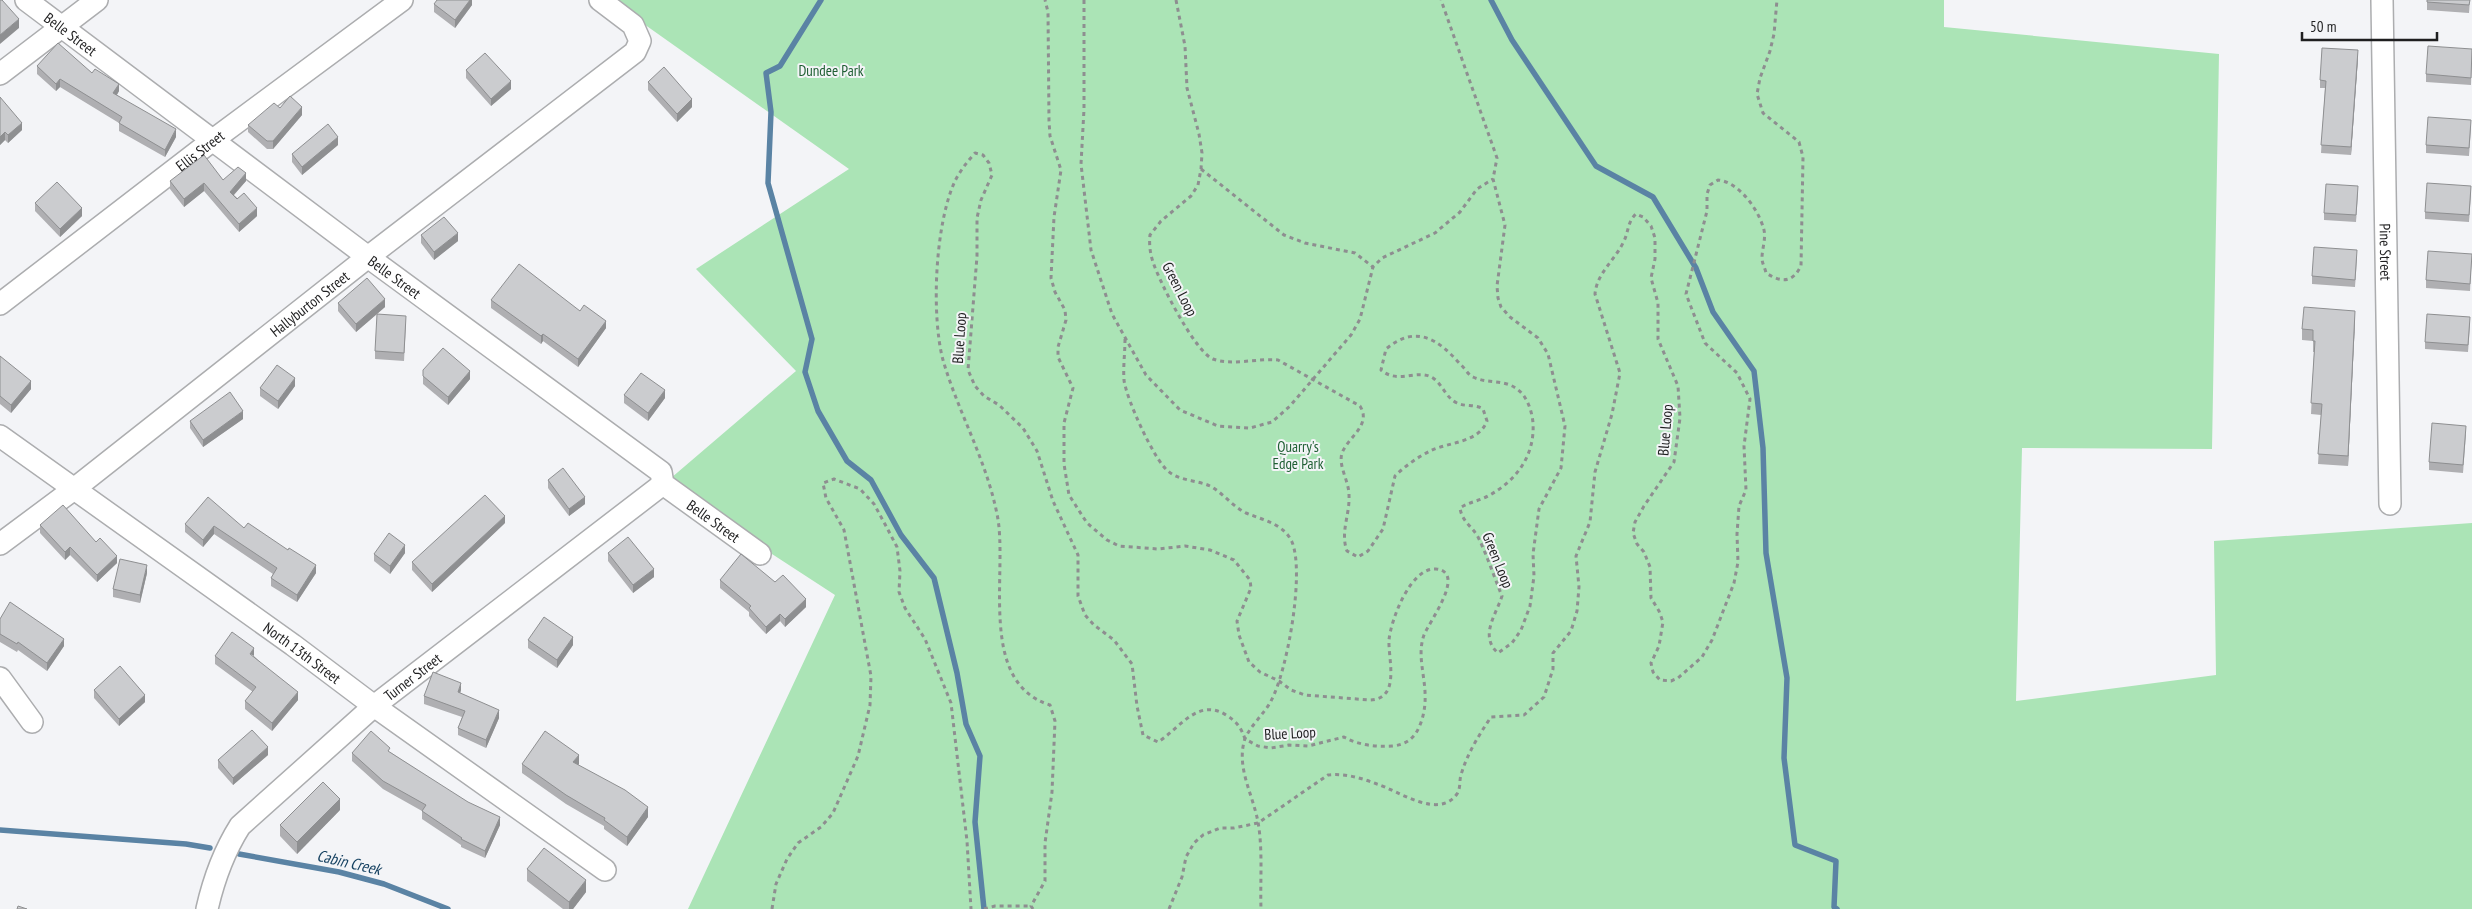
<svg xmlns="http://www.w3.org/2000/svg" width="2472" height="909" font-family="'PT Sans Narrow',sans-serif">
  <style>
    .green { fill: #abe4b6 }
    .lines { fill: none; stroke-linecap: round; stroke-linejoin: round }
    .stream { stroke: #5a83a4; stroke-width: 5.5 }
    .minor-casing { stroke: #acadaf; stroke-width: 24 }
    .path { stroke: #8e8e90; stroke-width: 3; stroke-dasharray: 4 4; stroke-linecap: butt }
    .minor { stroke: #fff; stroke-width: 21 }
    .wall { fill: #afafb2 }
    .shaded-wall { fill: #8e8f91 }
    .building { fill: #cbcccf; stroke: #8e8f91 }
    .labels { text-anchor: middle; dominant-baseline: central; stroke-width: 4; stroke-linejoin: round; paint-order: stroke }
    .street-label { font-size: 15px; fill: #1f1f20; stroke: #f3f4f7 }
    .park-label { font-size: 15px; fill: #1f5f33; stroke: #f3f4f7 }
    .water-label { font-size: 16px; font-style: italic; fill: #154161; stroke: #f3f4f7 }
  </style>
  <rect width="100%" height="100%" fill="#f3f4f7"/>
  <!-- green -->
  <polygon class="green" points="610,0 1944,0 1944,27 2219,54 2212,449 2022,448 2016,701 2216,675 2214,541 2472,523 2472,909 688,909 835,595 664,484 796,371 696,269 849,169"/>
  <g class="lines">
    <!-- stream -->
    <g class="stream">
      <polyline points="821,0 780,66 766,73 771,112 768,183 812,339 805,372 818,411 847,461 871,480 901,535 934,578 957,673 966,724 980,756 975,822 984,909"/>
      <polyline points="1491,0 1512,40 1596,166 1653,197 1696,268 1713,312 1754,371 1763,448 1766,553 1787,678 1784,758 1795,845 1836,861 1834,907 1837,909"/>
      <polyline points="0,830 186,844 210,848"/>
      <polyline points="239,854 339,872 384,884 448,909"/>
    </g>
    <defs>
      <g id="minor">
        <path id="s1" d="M26,0l342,257 293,215 2,12 97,70"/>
        <path id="s2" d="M2382,0l8,504"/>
        <polyline points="0,74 97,0"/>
        <path id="s3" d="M0,304l213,-164 189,-140"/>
        <path id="s4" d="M0,436l293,209 81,61 231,164"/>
        <path id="s5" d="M0,544l74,-55 294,-232 267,-205 5,-11 -7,-16 -33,-25"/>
        <polyline points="0,678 32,722"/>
        <path id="s6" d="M207,909c7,-31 16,-56 33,-83l134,-120 289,-222"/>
      </g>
    </defs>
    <!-- minor casing -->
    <use href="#minor" class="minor-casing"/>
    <!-- path -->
    <g class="path">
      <polyline points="1084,0 1084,109 1081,164 1091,250 1112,314 1146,375 1180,410 1218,426 1250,428 1272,422 1290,406 1351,335 1360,319 1373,267 1382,258 1435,233 1460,212 1477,189 1493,179"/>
      <path d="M1176,0l9,46 2,42 12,46 3,19 -1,16 -3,16 -7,11 -30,25 -11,14c-1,9 0,18 3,27 6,19 42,90 60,97 19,7 44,-1 65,1l82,46c12,19 -12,31 -18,47 -4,13 7,28 7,42 1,20 -9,37 -2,56l11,6 10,-6 15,-22 12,-53c10,-10 23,-19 35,-25 18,-9 49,-8 57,-30l-4,-12c-7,-5 -18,-2 -26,-6 -11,-5 -14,-18 -24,-25 -16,-10 -34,7 -52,-8l5,-21c30,-25 52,-10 74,15 5,4 8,11 13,13 14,7 31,2 44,12 10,7 15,22 16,34 2,33 -17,58 -45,73 -9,5 -19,6 -28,12 2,14 12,18 18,29 9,18 16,40 24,59 -6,19 -23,40 -4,57l14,-10 9,-13 9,-24 4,-30 -1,-22 6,-45 22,-41 4,-42 -17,-72 -10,-16 -28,-21 -9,-10 -3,-9 -1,-12 8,-61 -12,-46 4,-21 -56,-158"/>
      <polyline points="1201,169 1284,235 1305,243 1355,253 1373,267"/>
      <path d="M1125,339c0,14 -2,28 -1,41 2,18 30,80 44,91 11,10 29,9 42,15 13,7 22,20 36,27 17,7 38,11 46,29 13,31 -5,130 -21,159 -6,12 -24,28 -27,41 -7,27 9,53 14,80 5,28 2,59 3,87"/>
      <polyline points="772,909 776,884 787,859 798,843 821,827 833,813 858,756 870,705 871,676 844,530 826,498 823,483 834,479 860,489 874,504 886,526 897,547 900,571 899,592 905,608 925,639 951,703 967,841 971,909"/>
      <polyline points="984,909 995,906 1031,906"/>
      <path d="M1033,909l-2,-3 14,-25v-38l7,-51 3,-71 -5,-16c-74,-23 -41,-135 -53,-191 -11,-55 -39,-102 -54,-154 -12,-45 -8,-136 12,-179 5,-10 12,-19 20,-28l8,2 6,8 3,12 -11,25 -4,18v38l-9,114 7,16 9,10 15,9 24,23 14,23 16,50 25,54v41l7,19 9,10 20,15 18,24 5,42 6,29 15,7c21,-13 40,-45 68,-27 10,6 15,12 19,24l13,7 13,2 18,-3 19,1 36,-9c14,8 31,10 48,9 14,-1 23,-8 28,-21 14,-35 -6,-62 4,-90 5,-13 43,-63 12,-66 -25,-2 -45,50 -47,71 -1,19 12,59 -19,60l-65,-5 -14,-5 -12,-9 -19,-9 -11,-10 -10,-27 -2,-14 14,-33 -1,-8 -16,-20 -24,-10 -25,-4 -27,3 -39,-3 -12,-6 -20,-17 -18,-28 -5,-31v-41l9,-35 -15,-31v-10l8,-27 -1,-10 -10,-18 -4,-14 3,-61 7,-47 -11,-34 -1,-15 -1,-109 -3,-12"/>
      <path d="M1169,909l13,-32 4,-20 8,-14 9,-8 17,-7h14l24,-5 70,-48c17,-2 33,3 49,9 22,7 61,36 80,10 4,-6 2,-13 4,-19 6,-21 18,-40 30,-58l33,-2 20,-18 9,-28v-16l18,-22 6,-20 2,-24 -3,-31 14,-34 5,-50 17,-58 8,-41 -25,-79c2,-21 19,-33 28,-51 6,-11 4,-21 13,-29l7,3 8,9 4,12v21l-4,19 7,25v36l20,47 2,32 -6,44 -30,44 -9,16 -2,11 4,11 7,8 6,15 1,31 8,13 4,11 -4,24 -8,17 2,9 7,8 11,1 7,-3 24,-21 10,-17 22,-57 4,-21 -1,-28 2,-28 7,-16 -2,-44 6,-47 -13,-26 -32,-30 -19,-49 21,-83v-17l3,-9 8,-5c21,2 41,30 46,50 2,9 -2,19 -2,28 0,5 3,10 4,15 16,10 26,10 35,-7l2,-109 -4,-15 -36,-29 -6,-19 3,-16 10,-27 4,-17 3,-34"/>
    </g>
    <!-- minor -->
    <use href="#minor" class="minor"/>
  </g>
  <!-- wall -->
  <g class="wall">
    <polygon points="472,0 472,5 455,28 434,12 434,4"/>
    <polygon points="2427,0 2470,0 2469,13 2427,10"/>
    <polygon points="2472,49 2471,85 2426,82 2426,74"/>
    <polygon points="2358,58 2351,155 2321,153 2325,88 2320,88 2320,80"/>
    <polygon points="37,66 92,73 119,91 117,95 176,137 165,157 119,131 119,123 60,87 56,91 37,74"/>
    <polygon points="466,70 511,89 491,106 466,78"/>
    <polygon points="648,82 692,107 677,122 648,90"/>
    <polygon points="0,97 22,130 8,143 5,140 0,145"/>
    <polygon points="280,108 302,115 273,149 267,149 248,132 248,125"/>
    <polygon points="2471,128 2469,156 2426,153 2426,145"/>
    <polygon points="338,145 302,175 292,162 292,154"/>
    <polygon points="223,180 246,181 234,195 257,216 239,232 204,191 184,207 170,189 170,181"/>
    <polygon points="2358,194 2356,222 2324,220 2324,213"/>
    <polygon points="2471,194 2469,222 2425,219 2425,212"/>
    <polygon points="35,203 82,216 60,237 35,211"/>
    <polygon points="421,235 458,241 434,260 421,243"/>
    <polygon points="2472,254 2470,291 2426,288 2426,280"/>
    <polygon points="2357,258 2355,287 2312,284 2312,276"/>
    <polygon points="491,300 580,311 606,328 578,367 543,341 541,344 491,308"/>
    <polygon points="338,303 385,307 356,332 338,311"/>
    <polygon points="2355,321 2348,466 2318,464 2321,415 2311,414 2314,352 2313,352 2313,341 2302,340 2302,329"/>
    <polygon points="406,324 404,361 375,359 375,351"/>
    <polygon points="2470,325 2468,352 2425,349 2425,342"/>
    <polygon points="0,356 31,389 11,413 0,404"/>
    <polygon points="423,370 470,379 448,405 423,384"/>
    <polygon points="295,386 278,409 260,396 260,388"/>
    <polygon points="624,395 665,398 648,421 624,403"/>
    <polygon points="243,419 203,447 190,428 190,421"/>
    <polygon points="2466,434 2463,473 2429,470 2429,462"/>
    <polygon points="548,480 585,504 569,516 548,488"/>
    <polygon points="505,523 432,592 412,570 412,562"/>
    <polygon points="185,524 244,528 316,573 297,602 271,586 271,578 273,574 214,534 203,547 185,532"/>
    <polygon points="40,525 96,542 117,563 97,582 70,555 65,560 40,533"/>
    <polygon points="405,553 390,574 374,561 374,554"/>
    <polygon points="608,553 654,577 633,593 608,561"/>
    <polygon points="147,573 140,603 113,597 113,589"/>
    <polygon points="720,580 775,582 806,607 785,627 780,621 766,634 749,616 749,612 720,588"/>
    <polygon points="0,619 64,646 47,671 18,650 17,652 0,642"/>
    <polygon points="528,640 573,645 557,668 528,648"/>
    <polygon points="215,656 254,656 298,700 272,731 245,709 245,701 253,692 215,664"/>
    <polygon points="94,690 145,702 119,726 94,698"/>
    <polygon points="461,690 460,693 499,718 486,748 458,735 458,728 462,717 424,704 424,696"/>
    <polygon points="390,752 500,825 485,858 461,847 461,845 422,819 422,811 383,789 352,761 352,753"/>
    <polygon points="268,755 233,785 218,768 218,760"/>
    <polygon points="522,764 579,764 578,765 648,817 627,846 604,829 604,826 566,804 522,773"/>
    <polygon points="340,810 297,854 280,836 280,825"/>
    <polygon points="527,869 586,892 573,909 563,909 527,881"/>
  </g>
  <!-- shaded-wall -->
  <g class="shaded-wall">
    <polygon points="470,0 472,0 472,5 455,28 455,20"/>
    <polygon points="19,19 19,28 0,44 0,35"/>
    <polygon points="2358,50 2358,58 2351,155 2351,147"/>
    <polygon points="60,79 60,87 56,91 56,84"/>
    <polygon points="511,81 511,89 491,106 491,99"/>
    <polygon points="119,84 119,91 113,101 113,93"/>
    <polygon points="692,99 692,107 677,122 677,114"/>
    <polygon points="302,107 302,115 273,149 273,141"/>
    <polygon points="22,123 22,130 8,143 8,135"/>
    <polygon points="176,129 176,137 165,157 165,150"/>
    <polygon points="5,132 5,140 0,145 0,137"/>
    <polygon points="338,137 338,145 302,175 302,167"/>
    <polygon points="246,173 246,181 230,199 230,192"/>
    <polygon points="204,183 204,191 184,207 184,199"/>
    <polygon points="82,208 82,216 60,237 60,229"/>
    <polygon points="257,208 257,216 239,232 239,224"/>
    <polygon points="458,233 458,241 434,260 434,252"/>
    <polygon points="385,299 385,307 356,332 356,324"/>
    <polygon points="2355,311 2355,321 2348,466 2348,456"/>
    <polygon points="606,321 606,328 578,367 578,359"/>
    <polygon points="543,334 543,341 541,344 541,336"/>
    <polygon points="470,371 470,379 448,405 448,397"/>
    <polygon points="295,378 295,386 278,409 278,401"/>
    <polygon points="31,381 31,389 11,413 11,405"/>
    <polygon points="665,390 665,398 648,421 648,413"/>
    <polygon points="243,411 243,419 203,447 203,440"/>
    <polygon points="585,497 585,504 569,516 569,509"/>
    <polygon points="505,516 505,523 432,592 432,584"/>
    <polygon points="214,526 214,534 203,547 203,540"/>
    <polygon points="405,545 405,553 390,574 390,566"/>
    <polygon points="70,547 70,555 65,560 65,552"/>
    <polygon points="117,556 117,563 97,582 97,575"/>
    <polygon points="147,565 147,573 140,603 140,595"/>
    <polygon points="316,565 316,573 297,602 297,595"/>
    <polygon points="654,569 654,577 633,593 633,585"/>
    <polygon points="806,599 806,607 785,627 785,619"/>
    <polygon points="780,614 780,621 766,634 766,627"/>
    <polygon points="573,637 573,645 557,668 557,660"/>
    <polygon points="64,639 64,646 47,671 47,663"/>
    <polygon points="254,648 254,656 250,654"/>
    <polygon points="461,683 461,690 458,700 458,692"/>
    <polygon points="298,692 298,700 272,731 272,723"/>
    <polygon points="145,695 145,702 119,726 119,719"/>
    <polygon points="499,710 499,718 486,748 486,740"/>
    <polygon points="268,747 268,755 233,785 233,778"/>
    <polygon points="579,755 579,764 573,771 573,762"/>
    <polygon points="340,799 340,810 297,854 297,842"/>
    <polygon points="648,807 648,817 627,846 627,837"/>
    <polygon points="500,817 500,825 485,858 485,851"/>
    <polygon points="586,880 586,892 573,909 569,909 569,902"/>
  </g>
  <!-- building -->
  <g class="building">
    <polygon points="0,0 2,0 19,19 0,35"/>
    <polygon points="437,0 470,0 455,20 434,4"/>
    <polygon points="2427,0 2470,0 2469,5 2427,2"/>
    <polygon points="58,43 92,73 95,69 119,84 113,93 176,129 165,150 119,123 122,117 60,79 56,84 37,66"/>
    <polygon points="2428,46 2472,49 2471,78 2426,74"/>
    <polygon points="2322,48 2358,50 2351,147 2321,145 2326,81 2320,80"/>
    <polygon points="485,53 511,81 491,99 466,70"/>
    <polygon points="664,67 692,99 677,114 648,82"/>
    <polygon points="290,96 302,107 273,141 267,141 248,125 274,103 280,108"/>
    <polygon points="0,97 22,123 8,135 5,132 0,137"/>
    <polygon points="2428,117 2471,120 2469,148 2426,145"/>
    <polygon points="328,124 338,137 302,167 292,154"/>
    <polygon points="204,155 223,180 238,167 246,173 230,192 237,199 244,193 257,208 239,224 204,183 184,199 170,181"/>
    <polygon points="57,182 82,208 60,229 35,203"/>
    <polygon points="2427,183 2471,186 2469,215 2425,212"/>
    <polygon points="2326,184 2358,186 2356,215 2324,213"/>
    <polygon points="444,217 458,233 434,252 421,235"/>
    <polygon points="2314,247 2357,250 2355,280 2312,276"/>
    <polygon points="2428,251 2472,254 2470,284 2426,280"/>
    <polygon points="519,264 580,311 584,305 606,321 578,359 543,334 541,336 491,300"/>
    <polygon points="367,278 385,299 356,324 338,303"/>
    <polygon points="2304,307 2355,311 2348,456 2318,454 2322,404 2311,403 2315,341 2313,341 2313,330 2302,329"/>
    <polygon points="377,314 406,316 404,353 375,351"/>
    <polygon points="2427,314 2470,317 2468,345 2425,342"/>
    <polygon points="443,348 470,371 448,397 423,376 423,370"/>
    <polygon points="0,356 31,381 11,405 0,396"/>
    <polygon points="277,365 295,378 278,401 260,388"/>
    <polygon points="641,373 665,390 648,413 624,395"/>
    <polygon points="230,392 243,411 203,440 190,421"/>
    <polygon points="2432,423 2466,426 2463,465 2429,462"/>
    <polygon points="563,468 585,497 569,509 548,480"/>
    <polygon points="485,495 505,516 432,584 412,562"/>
    <polygon points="208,497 244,528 248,523 288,550 289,548 316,565 297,595 271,578 277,568 214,526 203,540 185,524"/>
    <polygon points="63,505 96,542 100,538 117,556 97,575 70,547 65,552 40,525"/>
    <polygon points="389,533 405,545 390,566 374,554"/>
    <polygon points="628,537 654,569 633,585 608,553"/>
    <polygon points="741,554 775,582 783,575 806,599 785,619 780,614 766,627 749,608 751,606 720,580"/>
    <polygon points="120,559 147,565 140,595 113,589"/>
    <polygon points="10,602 64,639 47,663 18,642 17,644 0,634 0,619"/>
    <polygon points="544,617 573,637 557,660 528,640"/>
    <polygon points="232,632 254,648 250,654 298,692 272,723 245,701 256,687 215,656"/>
    <polygon points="120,666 145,695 119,719 94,690"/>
    <polygon points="433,672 461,683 458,692 499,710 486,740 458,728 465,711 424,696"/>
    <polygon points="252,730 268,747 233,778 218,760"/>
    <polygon points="371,731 390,748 388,751 468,802 500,817 485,851 461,839 462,838 422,811 426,805 383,781 352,753"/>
    <polygon points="545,731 579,755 573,762 625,790 648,807 627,837 604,820 605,818 566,795 522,764"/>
    <polygon points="323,782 340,799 297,842 280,825"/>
    <polygon points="544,848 586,880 569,902 527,869"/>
    <polygon points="18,906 27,909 17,909"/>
  </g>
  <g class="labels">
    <!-- street labels -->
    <g class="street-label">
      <text stroke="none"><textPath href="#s1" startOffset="56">Belle Street</textPath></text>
      <text stroke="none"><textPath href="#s3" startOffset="252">Ellis Street</textPath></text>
      <text stroke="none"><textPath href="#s2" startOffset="252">Pine Street</textPath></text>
      <text stroke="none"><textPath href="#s1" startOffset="461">Belle Street</textPath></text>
      <text transform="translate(1180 289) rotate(63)">Green Loop</text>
      <text stroke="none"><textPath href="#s5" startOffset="392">Hallyburton Street</textPath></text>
      <text transform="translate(959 338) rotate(-86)">Blue Loop</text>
      <text transform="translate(1665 430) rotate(-85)">Blue Loop</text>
      <text stroke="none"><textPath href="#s1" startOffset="866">Belle Street</textPath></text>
      <text transform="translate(1498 560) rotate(68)">Green Loop</text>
      <text stroke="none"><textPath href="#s4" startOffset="372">North 13th Street</textPath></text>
      <text stroke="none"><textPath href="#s6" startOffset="318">Turner Street</textPath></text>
      <text transform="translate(1290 733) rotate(-3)">Blue Loop</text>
    </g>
    <!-- park labels -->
    <g class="park-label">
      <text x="831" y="70">Dundee Park</text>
      <text x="1298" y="446">Quarry's<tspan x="1298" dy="17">Edge Park</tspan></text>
    </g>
    <!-- water labels -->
    <g class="water-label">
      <text transform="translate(349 862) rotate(13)">Cabin Creek</text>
    </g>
  </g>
  <!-- scale -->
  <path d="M2302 32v8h135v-8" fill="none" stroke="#1f1f20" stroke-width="2.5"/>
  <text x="2310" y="32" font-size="15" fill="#1f1f20" stroke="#f3f4f7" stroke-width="4" paint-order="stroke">50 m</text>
</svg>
